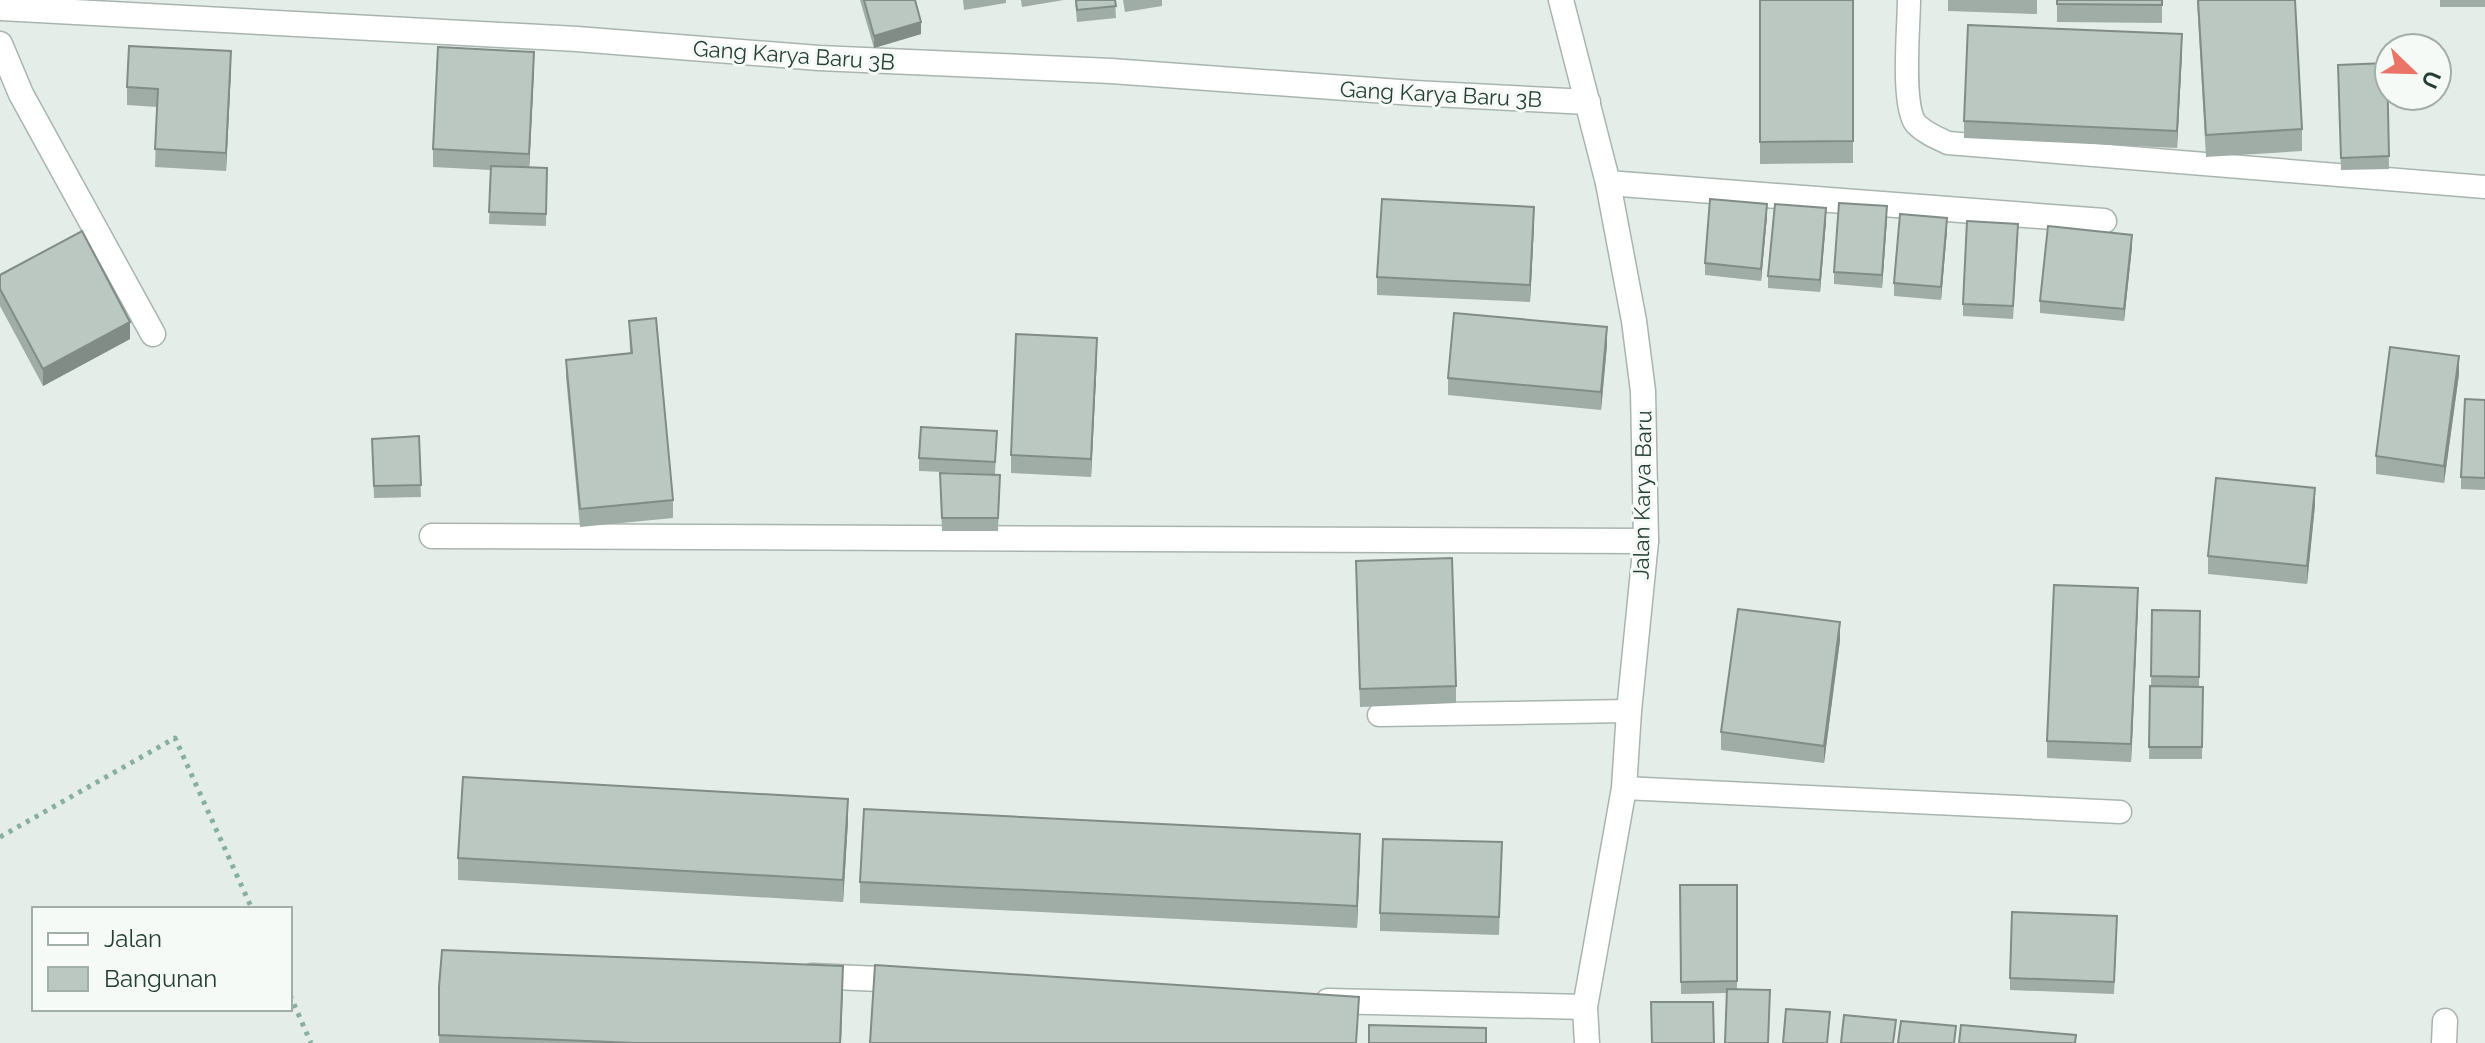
<svg xmlns="http://www.w3.org/2000/svg" width="2485" height="1043" font-family="Raleway,sans-serif">
  <style>
    .lines { fill: none; stroke-linecap: round; stroke-linejoin: round }
    .lane-casing { stroke: #a8b5ae; stroke-width: 25 }
    .street-casing { stroke: #a8b5ae; stroke-width: 27 }
    .path { stroke: #87af9d; stroke-width: 5; stroke-dasharray: 4 6; stroke-linecap: butt }
    .lane { stroke: #fff; stroke-width: 22 }
    .street { stroke: #fff; stroke-width: 24 }
    .wall { fill: #a0aca6 }
    .shaded-wall { fill: #828c87 }
    .building { fill: #bac8c1; stroke: #828c87; stroke-width: 2 }
    .labels { text-anchor: middle; dominant-baseline: central; stroke-width: 6; stroke-linejoin: round; paint-order: stroke }
    .street-label { font-size: 22px; fill: #253e34; stroke: #f5faf7 }
  </style>
  <rect width="100%" height="100%" fill="#e5ede8"/>
  <g class="lines">
    <defs>
      <g id="lane">
        <path d="M1909,0c0,26 -8,105 7,124 9,9 21,14 32,19l537,44"/>
        <polyline points="1379,715 1629,711"/>
        <polyline points="1624,788 2120,812"/>
      </g>
      <g id="street">
        <polyline points="1561,0 1608,183 1634,321 1643,391 1646,541 1629,711 1624,788 1585,1007 1587,1043"/>
        <polyline points="0,8 577,39 819,58 1111,71 1414,93 1588,102"/>
        <polyline points="0,44 21,94 153,334"/>
        <polyline points="1608,183 2104,221"/>
        <polyline points="432,536 1646,541"/>
        <polyline points="812,976 903,980"/>
        <polyline points="1328,1001 1585,1007"/>
        <polyline points="2444,1043 2445,1021"/>
      </g>
    </defs>
    <!-- lane casing -->
    <use href="#lane" class="lane-casing"/>
    <!-- street casing -->
    <use href="#street" class="street-casing"/>
    <!-- path -->
    <g class="path">
      <polyline points="0,837 175,738 252,909"/>
      <polyline points="290,995 311,1043"/>
    </g>
    <!-- lane -->
    <use href="#lane" class="lane"/>
    <!-- street -->
    <use href="#street" class="street"/>
  </g>
  <!-- wall -->
  <g class="wall">
    <polygon points="860,0 915,0 921,34 874,48"/>
    <polygon points="963,0 1006,0 1006,3 964,10"/>
    <polygon points="1021,0 1064,0 1022,7"/>
    <polygon points="1075,0 1115,0 1116,18 1077,22"/>
    <polygon points="1123,0 1162,0 1162,6 1125,12"/>
    <polygon points="1760,0 1853,0 1853,163 1760,164"/>
    <polygon points="1948,0 2037,0 2037,14 1948,11"/>
    <polygon points="2057,0 2162,0 2162,23 2057,22"/>
    <polygon points="2197,0 2295,0 2302,129 2302,151 2206,157"/>
    <rect x="2440" y="0" width="45" height="7"/>
    <polygon points="2182,52 2177,148 1964,138 1964,121"/>
    <polygon points="2387,63 2389,169 2341,170 2338,65"/>
    <polygon points="231,69 226,171 155,167 157,107 127,105 127,87"/>
    <polygon points="534,69 529,167 547,168 546,226 489,224 491,170 433,167 433,149"/>
    <polygon points="1767,216 1761,281 1705,275 1705,263"/>
    <polygon points="1887,218 1882,288 1834,284 1834,272"/>
    <polygon points="1826,221 1820,292 1768,288 1768,276"/>
    <polygon points="1534,225 1530,302 1377,295 1377,277"/>
    <polygon points="1947,230 1941,300 1894,296 1894,283"/>
    <polygon points="2018,237 2013,319 1963,316 1963,304"/>
    <polygon points="2132,247 2124,321 2040,313 2040,301"/>
    <polygon points="0,275 130,339 43,386 0,306"/>
    <polygon points="629,321 673,500 673,518 580,527 566,377 566,360 630,353"/>
    <polygon points="1607,345 1601,410 1448,395 1448,378"/>
    <polygon points="1097,356 1091,477 1011,473 1011,455"/>
    <polygon points="2459,374 2444,483 2376,474 2376,456"/>
    <polygon points="2485,400 2485,490 2461,489 2461,477"/>
    <polygon points="997,431 995,474 1000,475 998,531 942,531 940,473 991,474 919,471 919,458"/>
    <polygon points="419,436 421,497 374,498 372,439"/>
    <polygon points="2315,505 2307,584 2208,574 2208,556"/>
    <polygon points="1356,579 1456,686 1456,703 1360,707"/>
    <polygon points="2138,605 2131,762 2047,758 2047,741"/>
    <polygon points="2152,610 2200,611 2199,687 2203,687 2202,759 2149,759 2150,686 2151,686"/>
    <polygon points="1840,640 1824,763 1721,750 1721,732"/>
    <polygon points="848,821 843,902 458,880 458,858"/>
    <polygon points="1502,842 1499,935 1380,931 1380,913"/>
    <polygon points="1360,855 1357,928 860,903 860,882"/>
    <polygon points="1680,885 1737,885 1737,989 1727,993 1681,994"/>
    <polygon points="2117,928 2114,994 2010,990 2010,978"/>
    <polygon points="439,987 843,988 841,1043 439,1043"/>
  </g>
  <!-- shaded-wall -->
  <g class="shaded-wall">
    <polygon points="921,22 921,34 874,48 874,36"/>
    <polygon points="2182,34 2182,52 2177,148 2177,131"/>
    <polygon points="231,51 231,69 226,171 226,153"/>
    <polygon points="534,52 534,69 529,172 529,154"/>
    <polygon points="1767,204 1767,216 1761,281 1761,269"/>
    <polygon points="1887,206 1887,218 1882,288 1882,275"/>
    <polygon points="1534,207 1534,225 1530,302 1530,285"/>
    <polygon points="1826,208 1826,221 1820,292 1820,280"/>
    <polygon points="1947,218 1947,230 1941,300 1941,287"/>
    <polygon points="2132,235 2132,247 2124,321 2124,309"/>
    <polygon points="130,322 130,339 43,386 43,369"/>
    <polygon points="1607,327 1607,345 1601,410 1601,392"/>
    <polygon points="1097,338 1097,356 1091,477 1091,459"/>
    <polygon points="2459,356 2459,374 2444,483 2444,466"/>
    <polygon points="2315,488 2315,505 2307,584 2307,566"/>
    <polygon points="2138,588 2138,605 2131,762 2131,744"/>
    <polygon points="1840,622 1840,640 1824,763 1824,746"/>
    <polygon points="848,799 848,821 843,902 843,880"/>
    <polygon points="1360,834 1360,855 1357,928 1357,906"/>
    <polygon points="843,966 841,1043 840,1043"/>
  </g>
  <!-- building -->
  <g class="building">
    <polygon points="864,0 915,0 921,22 874,36"/>
    <polygon points="1076,0 1115,0 1116,6 1077,10"/>
    <polygon points="1760,0 1853,0 1853,141 1760,142"/>
    <polygon points="2057,0 2162,0 2162,5 2057,4"/>
    <polygon points="2198,0 2295,0 2302,129 2206,135"/>
    <polygon points="1968,25 2182,34 2177,131 1964,121"/>
    <polygon points="129,46 231,51 226,153 155,149 158,89 127,87"/>
    <polygon points="438,47 534,52 529,154 433,149"/>
    <polygon points="2387,63 2389,156 2341,158 2338,65"/>
    <polygon points="491,166 547,168 546,214 489,212"/>
    <polygon points="1382,199 1534,207 1530,285 1377,277"/>
    <polygon points="1710,199 1767,204 1761,269 1705,263"/>
    <polygon points="1839,203 1887,206 1882,275 1834,272"/>
    <polygon points="1775,204 1826,208 1820,280 1768,276"/>
    <polygon points="1900,214 1947,218 1941,287 1894,283"/>
    <polygon points="1967,221 2018,224 2013,306 1963,304"/>
    <polygon points="2048,226 2132,235 2124,309 2040,301"/>
    <polygon points="82,231 130,322 43,369 0,289 0,275"/>
    <polygon points="1454,313 1607,327 1601,392 1448,378"/>
    <polygon points="656,318 673,500 580,509 566,360 632,353 629,321"/>
    <polygon points="1016,334 1097,338 1091,459 1011,455"/>
    <polygon points="2390,347 2459,356 2444,466 2376,456"/>
    <polygon points="2465,399 2485,400 2485,478 2461,477"/>
    <polygon points="921,427 997,431 995,462 919,458"/>
    <polygon points="419,436 421,485 374,486 372,439"/>
    <polygon points="940,473 1000,475 998,518 942,518"/>
    <polygon points="2216,478 2315,488 2307,566 2208,556"/>
    <polygon points="1452,558 1456,686 1360,689 1356,561"/>
    <polygon points="2054,585 2138,588 2131,744 2047,741"/>
    <polygon points="1738,609 1840,622 1824,746 1721,732"/>
    <polygon points="2152,610 2200,611 2199,677 2151,676"/>
    <polygon points="2150,686 2203,687 2202,747 2149,747"/>
    <polygon points="463,777 848,799 843,880 458,858"/>
    <polygon points="864,809 1360,834 1357,906 860,882"/>
    <polygon points="1383,839 1502,842 1499,917 1380,913"/>
    <polygon points="1680,885 1737,885 1737,981 1681,982"/>
    <polygon points="2012,912 2117,916 2114,982 2010,978"/>
    <polygon points="442,950 843,966 840,1043 635,1043 439,1035 439,987"/>
    <polygon points="875,965 1359,997 1356,1043 870,1043"/>
    <polygon points="1727,989 1770,990 1768,1043 1725,1043"/>
    <polygon points="1651,1002 1713,1002 1714,1043 1652,1043"/>
    <polygon points="1786,1009 1830,1012 1827,1043 1783,1043"/>
    <polygon points="1844,1015 1896,1020 1893,1043 1841,1043"/>
    <polygon points="1901,1021 1956,1026 1954,1043 1898,1043"/>
    <polygon points="1369,1025 1486,1028 1486,1043 1369,1043"/>
    <polygon points="1961,1025 2076,1035 2075,1043 1959,1043"/>
  </g>
  <g class="labels">
    <!-- street labels -->
    <g class="street-label">
      <text transform="translate(794 55) rotate(4)">Gang Karya Baru 3B</text>
      <text transform="translate(1441 94) rotate(3)">Gang Karya Baru 3B</text>
      <text transform="translate(1642 495) rotate(-89)">Jalan Karya Baru</text>
    </g>
  </g>
  <!-- legend -->
  <rect x="32" y="907" width="260" height="104" fill="#f5faf7" stroke="#a2afa9" stroke-width="2"/>
  <rect x="48" y="933" width="40" height="12" fill="#ffffff" stroke="#a2afa9" stroke-width="2"/>
  <text x="104" y="947" font-size="24" fill="#253e34">Jalan</text>
  <rect x="48" y="967" width="40" height="24" fill="#bac8c1" stroke="#a2afa9" stroke-width="2"/>
  <text x="104" y="987" font-size="24" fill="#253e34">Bangunan</text>
  <!-- north arrow -->
  <g transform="translate(2413 72) rotate(113)"><circle r="38" fill="#f5faf7" stroke="#a2afa9" stroke-width="2"/>
  <path d="M0-6L14 30L0 20L-14 30Z" fill="#e97467"/>
  <text y="-12" font-size="22" font-weight="bold" text-anchor="middle" fill="#253e34">U</text>
  </g>
</svg>
